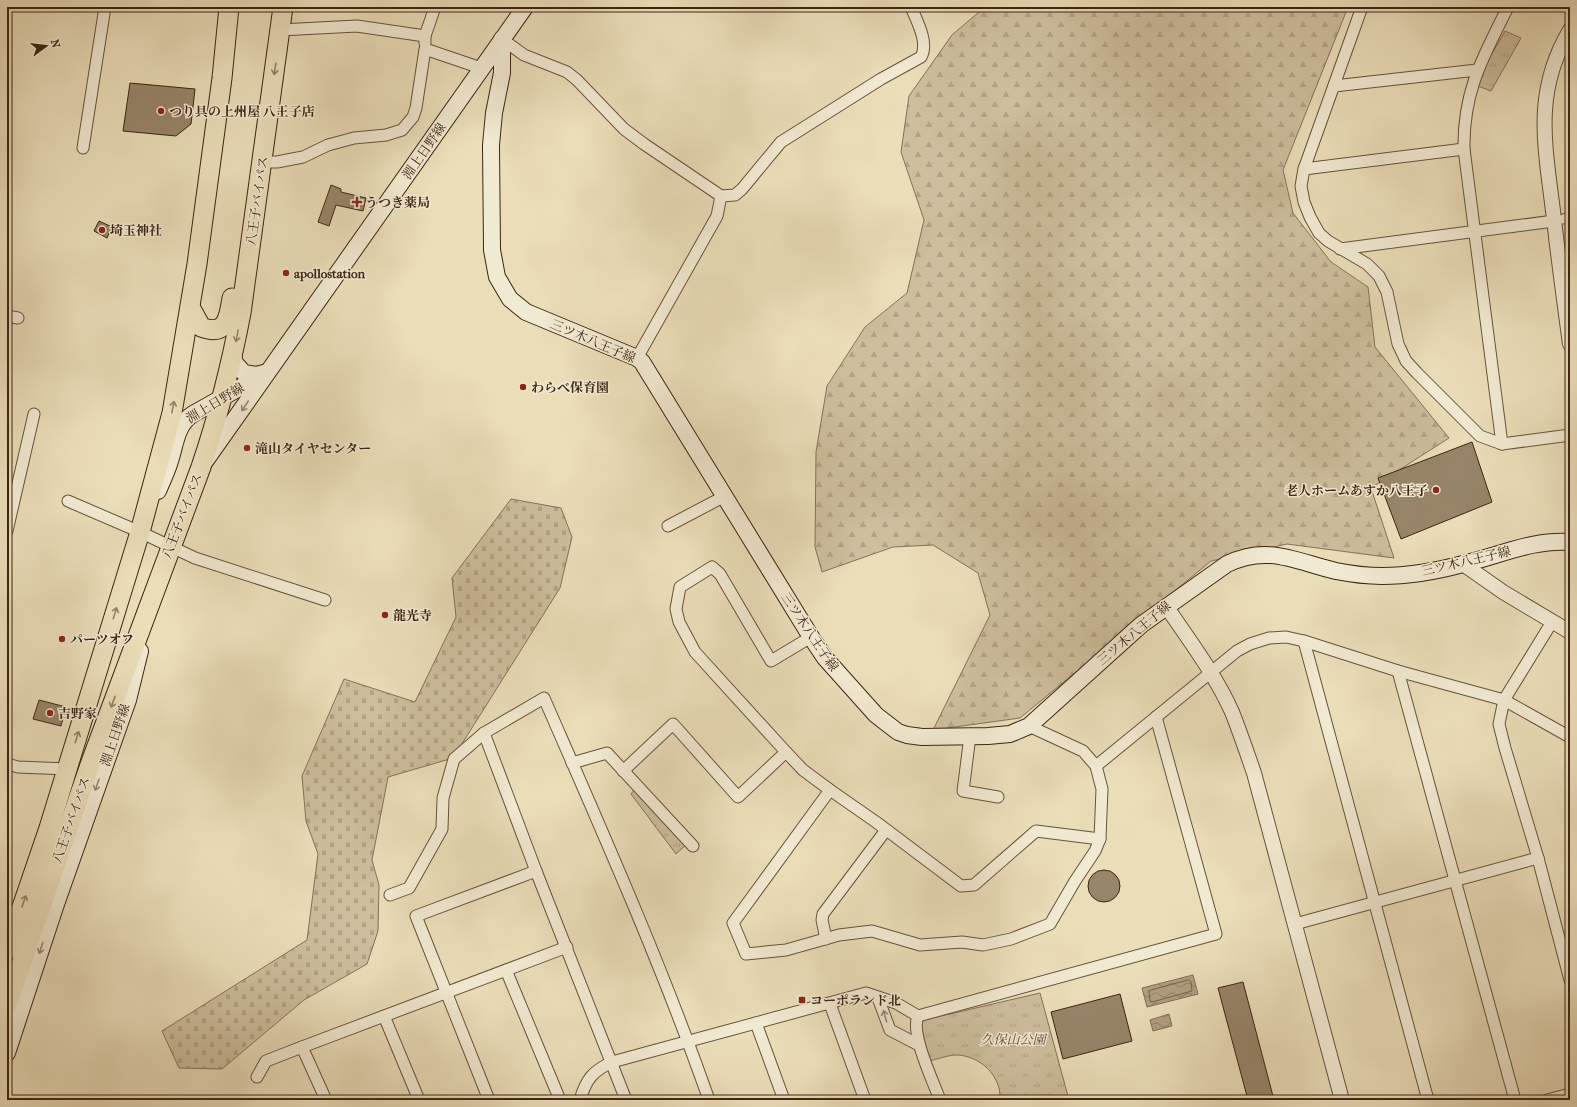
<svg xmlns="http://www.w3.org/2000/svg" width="1577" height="1107" font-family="'IM FELL French Canon','Noto Serif JP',serif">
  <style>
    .grass { fill: url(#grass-tufts); stroke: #867158 }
    .forest { fill: url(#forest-firs); stroke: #867158 }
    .cemetery { fill: url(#cemetery-stones); stroke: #867158 }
    .water { fill: url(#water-waves); stroke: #826e55 }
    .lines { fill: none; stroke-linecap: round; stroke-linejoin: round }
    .shore { stroke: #77624a; stroke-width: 1 }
    .building { fill: #978569; stroke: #3e2413 }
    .pedestrian-casing { stroke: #69523c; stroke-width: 11 }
    .minor-casing { stroke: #69523c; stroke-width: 13 }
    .tertiary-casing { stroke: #69523c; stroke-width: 16 }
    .secondary-casing { stroke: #3e2413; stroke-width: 18 }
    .trunk-casing { stroke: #3e2413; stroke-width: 21 }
    .pedestrian { stroke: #f1ead2; stroke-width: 9 }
    .minor { stroke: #f1ead2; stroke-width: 11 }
    .tertiary { stroke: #f1ead2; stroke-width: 14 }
    .secondary { stroke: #f1ead2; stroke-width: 16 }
    .trunk { stroke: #eadeb9; stroke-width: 19 }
    .oneway { stroke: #948166 }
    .oneway2 { stroke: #988772 }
    .poi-dot { fill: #8f2418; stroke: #f1ead2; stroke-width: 1.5 }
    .labels { text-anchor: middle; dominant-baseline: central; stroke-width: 3; stroke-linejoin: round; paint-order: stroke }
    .poi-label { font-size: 13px; font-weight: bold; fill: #3e2413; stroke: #f1ead2; text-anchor: start }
    .street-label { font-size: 13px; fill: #3e2413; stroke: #f1ead2 }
    .park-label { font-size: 13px; font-style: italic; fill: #624a36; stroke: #f1ead2 }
  </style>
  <defs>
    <pattern id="grass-tufts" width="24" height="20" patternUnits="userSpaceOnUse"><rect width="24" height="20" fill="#cdbe9d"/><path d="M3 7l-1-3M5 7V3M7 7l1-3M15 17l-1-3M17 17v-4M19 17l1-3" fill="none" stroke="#b1a386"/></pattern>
    <pattern id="forest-firs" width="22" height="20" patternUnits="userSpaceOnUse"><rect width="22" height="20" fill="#cdbe9d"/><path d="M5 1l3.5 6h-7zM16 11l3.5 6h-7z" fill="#b1a386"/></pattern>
    <pattern id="cemetery-stones" width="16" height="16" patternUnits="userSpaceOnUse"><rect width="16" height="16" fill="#cdbe9d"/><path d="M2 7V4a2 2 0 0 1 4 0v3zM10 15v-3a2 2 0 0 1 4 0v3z" fill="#b1a386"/></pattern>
    <pattern id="water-waves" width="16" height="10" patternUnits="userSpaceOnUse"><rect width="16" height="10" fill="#b09f81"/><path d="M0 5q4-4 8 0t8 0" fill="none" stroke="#918168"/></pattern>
  </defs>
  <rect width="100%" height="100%" fill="#eadeb9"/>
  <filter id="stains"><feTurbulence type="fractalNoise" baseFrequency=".005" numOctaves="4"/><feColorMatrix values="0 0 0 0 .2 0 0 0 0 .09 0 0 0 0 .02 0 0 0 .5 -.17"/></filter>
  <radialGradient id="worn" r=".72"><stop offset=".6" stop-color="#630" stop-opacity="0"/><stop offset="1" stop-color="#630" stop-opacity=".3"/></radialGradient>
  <!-- grass -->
  <g class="grass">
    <polygon points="1505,31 1521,38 1491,91 1478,86 1486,64"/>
    <polygon points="637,786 689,842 676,854 631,794"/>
    <path d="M1040,993l29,107h-69c2,-24 -21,-46 -46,-45 -8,1 -17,4 -25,6l-8,-36 3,-5z"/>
  </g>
  <!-- forest -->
  <polygon class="forest" points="992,7 1348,7 1283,170 1293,213 1331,262 1368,287 1375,347 1449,438 1371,488 1394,558 1287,544 1211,561 1020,718 933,730 990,615 978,573 933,545 893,547 822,572 815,547 816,452 827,386 865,327 907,293 924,220 901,152 909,96 952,35 979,12"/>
  <!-- cemetery -->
  <polygon class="cemetery" points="511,499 561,508 572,537 560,588 453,758 388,777 372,860 379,885 378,931 367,964 304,1000 222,1069 179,1068 162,1031 307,940 318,854 306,821 302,776 344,679 415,702 456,617 452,578"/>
  <!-- water -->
  <g class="water">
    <polygon points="1193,975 1198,994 1147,1007 1142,988"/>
    <polygon points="1169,1014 1172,1026 1153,1031 1150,1020"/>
  </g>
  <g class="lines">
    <!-- shore -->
    <polygon class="shore" points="1189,980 1191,982 1192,991 1152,1002 1150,1001 1149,991"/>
  </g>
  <!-- building -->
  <g class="building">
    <polygon points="130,83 195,89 191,124 176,136 123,131"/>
    <polygon points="331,185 341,189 341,192 366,198 363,211 336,205 329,226 318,222"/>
    <polygon points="99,221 112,227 107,238 94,231"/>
    <polygon points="1472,442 1492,502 1401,539 1378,478"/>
    <polygon points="39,700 66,707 61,726 33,719"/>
    <circle cx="1104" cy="886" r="16"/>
    <polygon points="1243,982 1274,1100 1248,1100 1218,988"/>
    <polygon points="1120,994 1132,1041 1063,1059 1051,1012"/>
  </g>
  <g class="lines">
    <defs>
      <polyline id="pedestrian" points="1563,219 1570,217"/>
      <g id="minor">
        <polyline points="1362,7 1304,169 1301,186 1304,202 1310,217 1319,233 1328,241 1367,264 1379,276 1387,292 1398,344 1406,361 1417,373 1480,436 1502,444 1570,435"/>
        <polyline points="7,8 7,7"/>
        <polyline points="280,30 357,26 425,36"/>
        <polyline points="502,39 524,55 567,72 577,80 624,129 644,144 721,196 717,216 637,358"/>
        <polyline points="425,43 425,36 435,7"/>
        <polyline points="1334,86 1477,70"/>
        <polyline points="83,148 105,7"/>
        <polyline points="262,162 277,162 303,157 328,145 354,138 386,135 402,130 413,117 416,108 425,49 481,68"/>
        <polyline points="1304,169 1464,149"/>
        <path d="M721,196l14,-1 7,-6 39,-47 100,-63 40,-22c8,-14 -4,-36 -10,-50"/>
        <polyline points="1340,249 1554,221"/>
        <polyline points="7,316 18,318"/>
        <path d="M1502,444l-38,-295c-1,-58 19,-92 44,-142"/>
        <polyline points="68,501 140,532 195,558 325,600"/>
        <polyline points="668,526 725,496"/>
        <polyline points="7,531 34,414"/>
        <polyline points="1552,622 1504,700 1499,724 1505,748 1538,858 1570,980"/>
        <polyline points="811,637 771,661 720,574 712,567 680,587 676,609 679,622 695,652 786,752 803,770 830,790 876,822 961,886 974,885 1036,831 1100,839"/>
        <polyline points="1304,641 1428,1100"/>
        <polyline points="1398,671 1515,1100"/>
        <polyline points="484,733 536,871 416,916 489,1100"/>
        <polyline points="970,736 963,791 998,797"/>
        <polyline points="572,763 607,753 693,846"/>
        <polyline points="7,764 18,767 68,769"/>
        <polyline points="1096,766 1237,651 1250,644 1269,638 1286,637 1304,641 1398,671 1504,700 1570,737"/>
        <polyline points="623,771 673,724 738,797 786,752"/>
        <polyline points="830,790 733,923 746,954 786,950 839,935 872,931 920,945 962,942 983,945 1011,939 1050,924 1075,881 1095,851 1100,839 1102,789 1096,766 1083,751 1029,726"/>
        <polyline points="536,871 626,1100"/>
        <path d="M390,895l19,-7 33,-59 1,-31 11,-39 30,-26 60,-35c58,133 117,265 165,402"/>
        <polyline points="1295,924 1538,858"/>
        <polyline points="826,939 822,920 823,914 886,830"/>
        <polyline points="506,970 560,1100"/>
        <polyline points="878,998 890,1030 919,1045"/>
        <polyline points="830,1004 865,1100"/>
        <polyline points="384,1016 419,1100"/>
        <polyline points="918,1016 1216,934 1156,717"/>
        <polyline points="756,1023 784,1100"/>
        <polyline points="257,1077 266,1061 302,1047"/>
        <polyline points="7,1099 8,1100"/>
        <polyline points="326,1100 302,1047 567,947"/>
        <path d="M580,1100c6,-21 13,-29 32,-38l254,-69 30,10 22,13c-8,17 15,65 22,84"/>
        <polyline points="1547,1100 1570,1094"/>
      </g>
      <g id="tertiary">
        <path d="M1570,30c-37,62 -25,115 -17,181 5,45 11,89 17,133"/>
        <polyline points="1463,564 1503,592 1570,632"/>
        <path d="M1166,606c23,34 49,68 66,106 8,20 15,41 22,61l88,327"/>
      </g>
      <g id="secondary">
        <path d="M502,39v34l-8,40 -3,32 1,105 5,27 13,22 16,13 111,46 5,4 169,275 14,21 51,57 22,17 9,3 15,2 66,-1 22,-2 19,-8 112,-101 86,-61c41,-20 70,-2 109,7 15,3 31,5 46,5 27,0 55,-5 81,-12 36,-8 70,-25 107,-22"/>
        <polyline points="233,356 235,363 244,373 257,375 264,373"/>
        <polyline points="206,460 525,7"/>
        <path d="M158,491c4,-10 9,-19 12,-30 6,-18 6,-36 23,-47l71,-40"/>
        <polyline points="7,1053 55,907 128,700 140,651"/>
      </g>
      <g id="trunk">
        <path d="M190,307l11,20c26,10 28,-10 31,-29"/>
        <polyline points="7,951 49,828 140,532 172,413 197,264 222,78 229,7"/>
        <path d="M7,1005l84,-243 110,-295c17,-50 30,-102 40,-154l42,-306"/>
      </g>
    </defs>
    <!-- pedestrian casing -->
    <use href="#pedestrian" class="pedestrian-casing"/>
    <!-- minor casing -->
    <use href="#minor" class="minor-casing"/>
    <!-- tertiary casing -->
    <use href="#tertiary" class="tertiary-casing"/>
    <!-- secondary casing -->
    <use href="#secondary" class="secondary-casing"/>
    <!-- trunk casing -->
    <use href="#trunk" class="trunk-casing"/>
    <!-- pedestrian -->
    <use href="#pedestrian" class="pedestrian"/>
    <!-- minor -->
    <use href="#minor" class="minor"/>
    <!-- tertiary -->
    <use href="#tertiary" class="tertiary"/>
    <!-- secondary -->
    <use href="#secondary" class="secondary"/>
    <!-- trunk -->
    <use href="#trunk" class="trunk"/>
  </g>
  <!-- one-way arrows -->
  <defs><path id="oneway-shaft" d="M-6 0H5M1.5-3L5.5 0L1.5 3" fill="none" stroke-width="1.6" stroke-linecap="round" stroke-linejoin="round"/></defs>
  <g class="oneway">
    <use href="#oneway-shaft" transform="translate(275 69) rotate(98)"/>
    <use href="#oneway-shaft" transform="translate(237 336) rotate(101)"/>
    <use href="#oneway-shaft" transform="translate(173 407) rotate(-79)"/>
    <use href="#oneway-shaft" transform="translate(115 613) rotate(-73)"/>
    <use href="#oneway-shaft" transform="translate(113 702) rotate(110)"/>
    <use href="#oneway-shaft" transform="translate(77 737) rotate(-73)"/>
    <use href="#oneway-shaft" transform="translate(24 901) rotate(-71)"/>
  </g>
  <g class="oneway2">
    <use href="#oneway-shaft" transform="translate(245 406) rotate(123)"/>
    <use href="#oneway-shaft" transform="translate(97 785) rotate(109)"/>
    <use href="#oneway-shaft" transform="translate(41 948) rotate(108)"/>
    <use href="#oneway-shaft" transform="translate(885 1016) rotate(-105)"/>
  </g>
  <!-- markers -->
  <g class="poi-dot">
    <circle cx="161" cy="111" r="4"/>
    <path d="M355 196h4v4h4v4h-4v4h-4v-4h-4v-4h4z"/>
    <circle cx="102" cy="230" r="4"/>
    <circle cx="286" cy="273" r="4"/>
    <circle cx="523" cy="387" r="4"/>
    <circle cx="247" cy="448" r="4"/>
    <circle cx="1436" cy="490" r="4"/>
    <circle cx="385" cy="615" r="4"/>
    <circle cx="62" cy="639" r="4"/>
    <circle cx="50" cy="713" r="4"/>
    <rect x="798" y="996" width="8" height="8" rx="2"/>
  </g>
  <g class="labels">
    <!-- poi labels -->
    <g class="poi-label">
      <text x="169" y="111">つり具の上州屋 八王子店</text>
      <text x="365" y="202">うつき薬局</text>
      <text x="110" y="230">埼玉神社</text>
      <text x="294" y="273">apollostation</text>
      <text x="531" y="387">わらべ保育園</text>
      <text x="255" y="448">滝山タイヤセンター</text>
      <text x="1428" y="490" text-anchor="end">老人ホームあすか八王子</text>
      <text x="393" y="615">龍光寺</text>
      <text x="70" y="639">パーツオフ</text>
      <text x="58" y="713">吉野家</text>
      <text x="810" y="1000">コーポランド北</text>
    </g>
    <!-- street labels -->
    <g class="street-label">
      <text transform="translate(424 151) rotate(-55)">淵上日野線</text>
      <text transform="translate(257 201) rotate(-82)">八王子バイパス</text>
      <text transform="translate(593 341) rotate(23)">三ツ木八王子線</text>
      <text transform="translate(215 403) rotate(-31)">淵上日野線</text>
      <text transform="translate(182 516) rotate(-69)">八王子バイパス</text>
      <text transform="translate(1466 561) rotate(-13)">三ツ木八王子線</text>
      <text transform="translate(810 632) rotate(56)">三ツ木八王子線</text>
      <text transform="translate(1134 633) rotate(-40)">三ツ木八王子線</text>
      <text transform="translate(115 735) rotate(-71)">淵上日野線</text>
      <text transform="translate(71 820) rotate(-71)">八王子バイパス</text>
    </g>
    <!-- park labels -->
    <g class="park-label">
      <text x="1013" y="1039">久保山公園</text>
    </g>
  </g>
  <!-- margin -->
  <rect width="1577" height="1107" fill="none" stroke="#eadeb9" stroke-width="24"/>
  <rect x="8" y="8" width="1561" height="1091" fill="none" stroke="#3e2413" stroke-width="2"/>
  <rect x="12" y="12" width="1553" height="1083" fill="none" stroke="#3e2413"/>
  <!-- north arrow -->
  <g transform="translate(46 46) rotate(75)" stroke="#f1ead2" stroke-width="3" paint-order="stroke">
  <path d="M0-3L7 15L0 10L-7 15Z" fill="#3e2413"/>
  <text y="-6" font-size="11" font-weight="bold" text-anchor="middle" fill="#3e2413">N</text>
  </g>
  <rect width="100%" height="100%" filter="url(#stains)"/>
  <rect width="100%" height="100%" fill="url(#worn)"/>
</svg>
